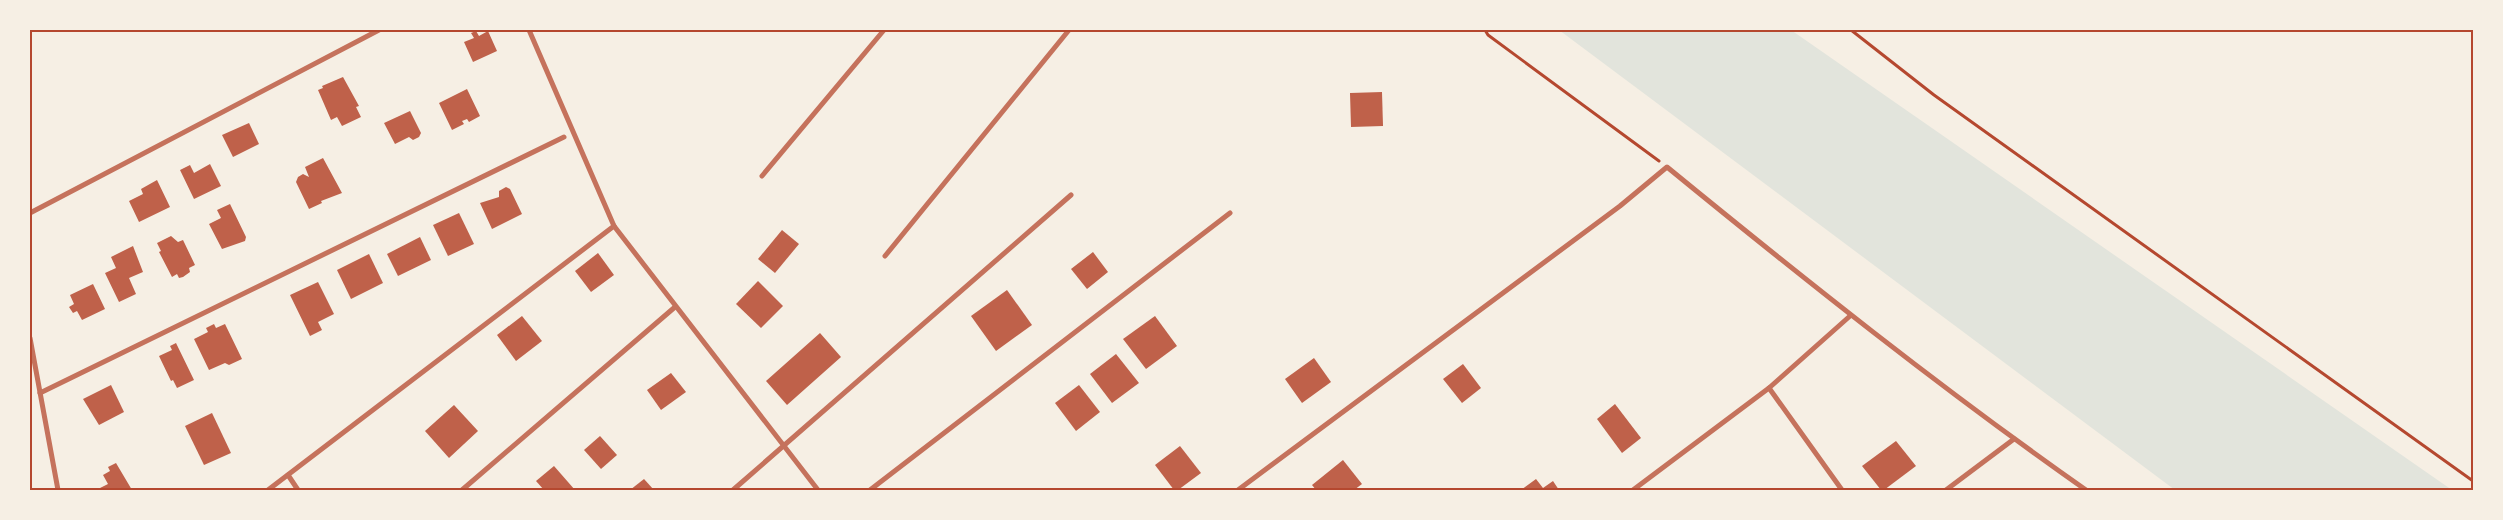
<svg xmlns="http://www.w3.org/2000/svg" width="2503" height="520" font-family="Roboto,sans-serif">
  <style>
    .green { fill: #e2e4dc }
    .building { fill: #bf614a }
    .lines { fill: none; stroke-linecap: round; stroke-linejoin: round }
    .path { stroke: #b5482f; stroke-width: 3 }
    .minor { stroke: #c5725c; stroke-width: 5 }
    .neatline { fill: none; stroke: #b5482f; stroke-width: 2 }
  </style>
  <rect width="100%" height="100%" fill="#f6efe4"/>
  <!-- green -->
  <polygon class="green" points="1559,30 1791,30 2452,490 2175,490"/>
  <!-- building -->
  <g class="building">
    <polygon points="476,31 479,36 488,31 497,51 473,62 464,42 474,38 471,33"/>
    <polygon points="343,77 359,106 356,107 361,117 342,126 337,117 331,120 318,90 323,88 322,86"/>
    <polygon points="467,89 480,116 469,122 467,119 462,121 464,124 452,130 439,103"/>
    <polygon points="1382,92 1383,126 1351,127 1350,93"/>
    <polygon points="410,111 421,133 419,137 413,140 409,137 395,144 384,123"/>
    <polygon points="249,123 259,144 233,157 222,135"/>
    <polygon points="323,158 342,193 321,201 322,203 309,209 296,182 298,177 303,174 309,177 305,167"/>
    <polygon points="210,164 221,186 194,199 180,170 190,165 194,173"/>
    <polygon points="157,180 170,207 139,222 129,201 143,194 141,189"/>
    <polygon points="506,187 510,189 522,214 492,229 480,203 499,197 499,191"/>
    <polygon points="230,204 246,237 245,241 222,249 209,224 221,218 217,210"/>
    <polygon points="459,213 474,244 448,256 433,225"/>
    <polygon points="782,230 799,244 775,273 758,259"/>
    <polygon points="171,236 178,242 183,240 195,265 189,268 190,272 183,277 179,278 177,274 172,277 159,252 161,251 157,243"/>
    <polygon points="420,237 431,260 398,276 387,254"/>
    <polygon points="133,246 143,272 129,278 136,294 119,302 105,273 116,268 111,257"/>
    <polygon points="1093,252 1108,272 1087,289 1071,269"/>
    <polygon points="598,253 614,275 591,292 575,271"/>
    <polygon points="369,254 383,283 351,299 337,270"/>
    <polygon points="758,281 783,306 761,328 736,304"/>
    <polygon points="318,282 334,314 318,322 322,330 310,336 290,295"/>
    <polygon points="93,284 105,309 82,320 77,311 73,313 69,307 74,304 70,295"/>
    <polygon points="1007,290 1032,325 996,351 971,316"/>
    <polygon points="522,316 542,341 516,361 497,335"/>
    <polygon points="1155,316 1177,346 1146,369 1123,339"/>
    <polygon points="214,324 216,328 225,324 242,359 229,365 225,363 209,370 194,339 208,332 206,328"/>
    <polygon points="820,333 841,357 787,405 766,381"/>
    <polygon points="176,343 194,380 177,388 173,380 171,381 159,356 172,350 170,346"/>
    <polygon points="1116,354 1139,383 1112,403 1090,374"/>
    <polygon points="1314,358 1331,382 1302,403 1285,379"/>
    <polygon points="1463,364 1481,388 1462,403 1443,379"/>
    <polygon points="671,373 686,392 661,410 647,390"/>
    <polygon points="111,385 124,412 99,425 83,399"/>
    <polygon points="1079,385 1100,412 1076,431 1055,403"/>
    <polygon points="1615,404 1641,438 1622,453 1597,419"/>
    <polygon points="454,405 478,431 449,458 425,431"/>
    <polygon points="212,413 231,453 204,465 185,426"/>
    <polygon points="600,436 617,455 601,469 584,450"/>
    <polygon points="1896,441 1916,466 1884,490 1881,490 1862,466"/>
    <polygon points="1180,446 1201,473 1178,490 1174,490 1155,465"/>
    <polygon points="1343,460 1362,484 1354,490 1316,490 1312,485"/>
    <polygon points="116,463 132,490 96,490 108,484 103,475 110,471 108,467"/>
    <polygon points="554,466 575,490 544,490 536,481"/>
    <polygon points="644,479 654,490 630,490"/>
    <polygon points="1536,479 1543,488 1553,481 1559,490 1521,490"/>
  </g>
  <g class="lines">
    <!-- path -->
    <g class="path">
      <polyline points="1485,30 1488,35 1659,161"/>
      <polyline points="1851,30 1934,95 2473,481"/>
    </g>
    <!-- minor -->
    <g class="minor">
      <polyline points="529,30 614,226 818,490"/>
      <polyline points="762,176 884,30"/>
      <polyline points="30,213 379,30"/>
      <polyline points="885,256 1069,30"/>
      <polyline points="30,338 58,490"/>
      <polyline points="1769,388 1842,490"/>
      <polyline points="40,393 564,137"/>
      <polyline points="288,475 298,490"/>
      <polyline points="268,490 614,226"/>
      <polyline points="462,490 675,307"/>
      <polyline points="733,490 1071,195"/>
      <polyline points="870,490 1230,213"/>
      <path d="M1238,490l382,-284 47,-39c137,112 275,222 419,323"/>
      <polyline points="1633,490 1769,388 1850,316"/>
      <polyline points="1946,490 2014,439"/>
    </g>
  </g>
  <!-- border -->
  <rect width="2503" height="520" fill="none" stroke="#f6efe4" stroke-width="62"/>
  <rect x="31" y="31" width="2441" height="458" class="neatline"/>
</svg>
